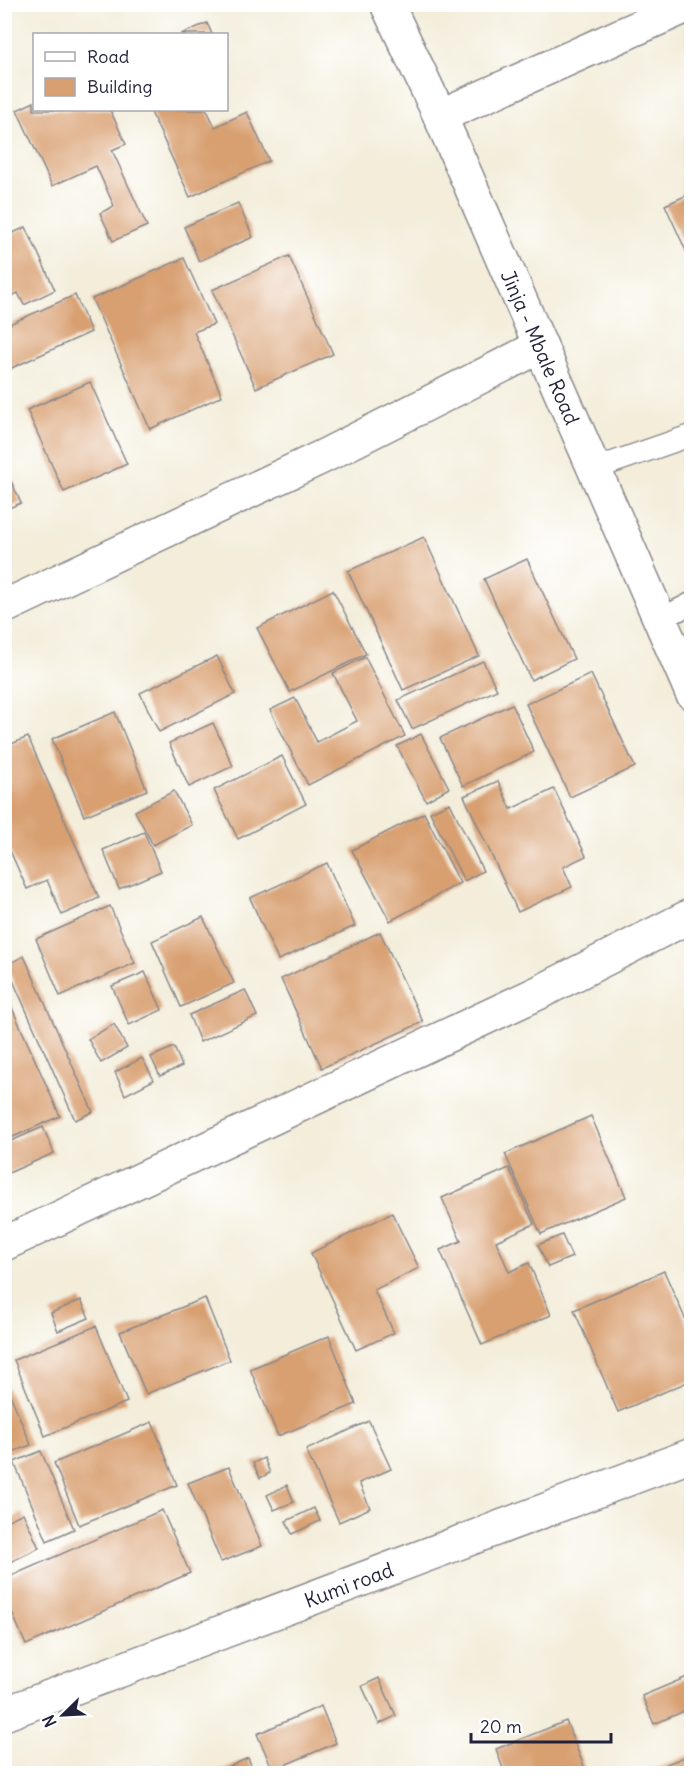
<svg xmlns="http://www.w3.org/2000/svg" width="696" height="1778" font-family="Delius,sans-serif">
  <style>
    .building { fill: #d89f70 }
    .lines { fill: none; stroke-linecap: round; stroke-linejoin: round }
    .lane-casing { stroke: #8a888a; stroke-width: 24 }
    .street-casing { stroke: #8a888a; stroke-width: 36 }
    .primary-casing { stroke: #8a888a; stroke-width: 36 }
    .lane { stroke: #fff; stroke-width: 21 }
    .street { stroke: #fff; stroke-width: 33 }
    .primary { stroke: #fff; stroke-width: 33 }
    .labels { text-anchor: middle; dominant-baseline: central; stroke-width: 5; stroke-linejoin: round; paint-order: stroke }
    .street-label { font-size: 20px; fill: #22223b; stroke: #fff }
  </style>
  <rect width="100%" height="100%" fill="#fff"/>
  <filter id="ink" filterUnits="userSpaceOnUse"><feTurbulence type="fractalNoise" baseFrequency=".0167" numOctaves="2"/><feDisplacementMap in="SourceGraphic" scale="12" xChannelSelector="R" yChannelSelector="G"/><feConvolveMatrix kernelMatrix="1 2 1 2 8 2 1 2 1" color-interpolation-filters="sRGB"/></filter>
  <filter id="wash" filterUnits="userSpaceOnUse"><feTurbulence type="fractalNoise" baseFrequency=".008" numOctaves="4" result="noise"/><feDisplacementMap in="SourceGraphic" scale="24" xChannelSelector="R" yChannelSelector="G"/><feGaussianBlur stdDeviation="1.35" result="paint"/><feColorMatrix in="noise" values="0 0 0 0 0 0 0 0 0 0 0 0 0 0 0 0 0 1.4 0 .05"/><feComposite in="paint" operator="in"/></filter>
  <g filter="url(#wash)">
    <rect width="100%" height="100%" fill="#f3edda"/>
    <g id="blocks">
      <!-- building -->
      <g class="building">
        <polygon points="207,23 212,34 181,34"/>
        <polygon points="34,102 34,110 110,110 126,144 112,150 147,226 113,241 100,213 114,206 96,166 52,186 17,110"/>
        <polygon points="150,110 207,110 215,127 247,112 269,161 190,197"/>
        <polygon points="692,193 692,264 665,205"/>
        <polygon points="238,203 253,237 199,261 184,227"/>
        <polygon points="26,227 55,290 24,305 18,293 4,299 4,237"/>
        <polygon points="289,256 333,354 256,388 212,290"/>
        <polygon points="184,258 214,324 194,332 222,396 150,429 92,299"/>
        <polygon points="75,295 91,332 5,371 5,326"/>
        <polygon points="90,382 127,464 64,492 27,410"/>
        <polygon points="4,465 21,503 4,510"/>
        <polygon points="424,537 479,656 403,690 348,571"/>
        <polygon points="527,559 574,659 531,680 484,579"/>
        <polygon points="333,590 366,654 290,692 257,628"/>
        <polygon points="217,656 235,694 159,732 140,693"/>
        <polygon points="365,657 405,736 308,785 270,710 295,698 317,742 357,721 333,673"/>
        <polygon points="483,661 497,690 412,729 398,700"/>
        <polygon points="591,674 635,767 570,797 526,704"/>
        <polygon points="512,704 534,752 463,786 440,738"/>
        <polygon points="115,712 147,790 84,816 52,739"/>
        <polygon points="213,723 233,766 189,787 169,743"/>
        <polygon points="421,734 449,788 426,801 397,746"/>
        <polygon points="28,737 99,898 62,915 47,880 27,889 4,837 4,747"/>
        <polygon points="282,756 306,804 238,839 214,790"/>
        <polygon points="498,781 511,809 554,789 586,856 563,867 572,887 518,912 464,796"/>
        <polygon points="174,791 192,825 153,845 135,811"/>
        <polygon points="450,803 483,871 464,881 430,812"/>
        <polygon points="424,813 460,883 390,921 352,850"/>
        <polygon points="144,832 161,871 119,889 103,850"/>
        <polygon points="327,863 355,926 278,960 250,898"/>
        <polygon points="110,906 135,963 60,996 36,939"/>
        <polygon points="203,917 234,983 181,1007 152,941"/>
        <polygon points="380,932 423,1022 322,1068 281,979"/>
        <polygon points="24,956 93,1112 75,1120 6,965"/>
        <polygon points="145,972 162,1010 129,1025 112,986"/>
        <polygon points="4,990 60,1116 4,1141"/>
        <polygon points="245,990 257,1016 200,1042 189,1015"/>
        <polygon points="114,1024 127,1048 101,1063 88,1039"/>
        <polygon points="174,1047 182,1066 160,1076 151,1057"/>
        <polygon points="142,1058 154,1080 125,1095 115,1072"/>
        <polygon points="591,1116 626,1197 541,1234 505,1154"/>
        <polygon points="43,1127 54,1153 4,1175 4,1144"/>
        <polygon points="509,1168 534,1224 496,1241 509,1272 529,1263 551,1315 482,1345 440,1250 461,1241 442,1198"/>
        <polygon points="392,1213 419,1268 374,1290 394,1333 356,1350 311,1253"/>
        <polygon points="562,1235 572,1257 548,1267 538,1245"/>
        <polygon points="664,1271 692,1334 692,1380 618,1412 574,1310"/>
        <polygon points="205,1298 230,1360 146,1394 120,1332"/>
        <polygon points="81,1300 89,1318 58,1331 51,1313"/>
        <polygon points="96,1326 127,1402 45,1436 14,1360"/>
        <polygon points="329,1336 356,1404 278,1436 250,1369"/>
        <polygon points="7,1387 31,1445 4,1455 4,1388"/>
        <polygon points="369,1421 391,1469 359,1483 370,1508 339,1522 306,1450"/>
        <polygon points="152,1422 177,1485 79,1525 54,1463"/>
        <polygon points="41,1451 74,1529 47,1541 14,1462"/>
        <polygon points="264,1458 270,1473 260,1478 253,1463"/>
        <polygon points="229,1467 262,1546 221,1562 188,1483"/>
        <polygon points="287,1485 294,1502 274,1510 267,1495"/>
        <polygon points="314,1508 320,1521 292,1534 286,1521"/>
        <polygon points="162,1510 190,1573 26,1645 4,1594 4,1579"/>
        <polygon points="23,1513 39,1548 4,1565 4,1522"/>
        <polygon points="687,1677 692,1687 692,1708 654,1724 642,1696"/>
        <polygon points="379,1678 396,1716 379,1724 362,1686"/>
        <polygon points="321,1706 336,1743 273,1770 257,1734"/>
        <polygon points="566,1721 587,1774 505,1774 496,1749"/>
        <polygon points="692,1754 692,1774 644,1774 644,1773"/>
        <polygon points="248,1758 255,1774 213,1774"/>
      </g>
    </g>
  </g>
  <g filter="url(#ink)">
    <use href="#blocks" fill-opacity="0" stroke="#8a888a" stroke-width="1.5"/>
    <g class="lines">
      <defs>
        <g id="lane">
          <polyline points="594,469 692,435"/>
          <polyline points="659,620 692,603"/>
        </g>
        <g id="street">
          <polyline points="440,116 691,4"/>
          <polyline points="4,607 322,457 541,346"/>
          <polyline points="4,1244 538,993 692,915"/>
          <path id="s1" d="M4,1714l688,-259"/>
        </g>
        <g id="primary">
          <path id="s2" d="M387,4l53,112 252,577"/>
        </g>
      </defs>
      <!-- lane casing -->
      <use href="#lane" class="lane-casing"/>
      <!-- street casing -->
      <use href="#street" class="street-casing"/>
      <!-- primary casing -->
      <use href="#primary" class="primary-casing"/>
      <!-- lane -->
      <use href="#lane" class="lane"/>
      <!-- street -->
      <use href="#street" class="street"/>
      <!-- primary -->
      <use href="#primary" class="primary"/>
    </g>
  </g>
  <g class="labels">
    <!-- street labels -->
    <g class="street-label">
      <text stroke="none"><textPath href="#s2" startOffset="376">Jinja - Mbale Road</textPath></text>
      <text stroke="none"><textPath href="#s1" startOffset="368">Kumi road</textPath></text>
    </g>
  </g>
  <!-- margin -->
  <rect width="696" height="1778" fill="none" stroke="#fff" stroke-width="24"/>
  <!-- legend -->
  <rect x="33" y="33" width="195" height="78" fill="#ffffff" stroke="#a7a7b1" stroke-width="1.5"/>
  <rect x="45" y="52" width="30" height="9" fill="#ffffff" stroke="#a7a7b1" stroke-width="1.5"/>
  <text x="87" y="63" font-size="18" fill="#22223b">Road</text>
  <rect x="45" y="78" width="30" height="18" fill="#d89f70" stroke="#a7a7b1" stroke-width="1.5"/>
  <text x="87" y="93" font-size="18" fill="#22223b">Building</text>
  <!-- north arrow -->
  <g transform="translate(63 1715) rotate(246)" stroke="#ffffff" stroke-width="4.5" paint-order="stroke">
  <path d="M0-4.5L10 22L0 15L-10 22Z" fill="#22223b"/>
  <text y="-9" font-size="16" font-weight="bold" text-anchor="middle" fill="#22223b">N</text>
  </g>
  <!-- scale -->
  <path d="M471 1733v9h140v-9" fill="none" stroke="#22223b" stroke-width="3"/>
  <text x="480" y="1733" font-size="18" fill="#22223b" stroke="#ffffff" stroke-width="4.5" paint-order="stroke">20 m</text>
</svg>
